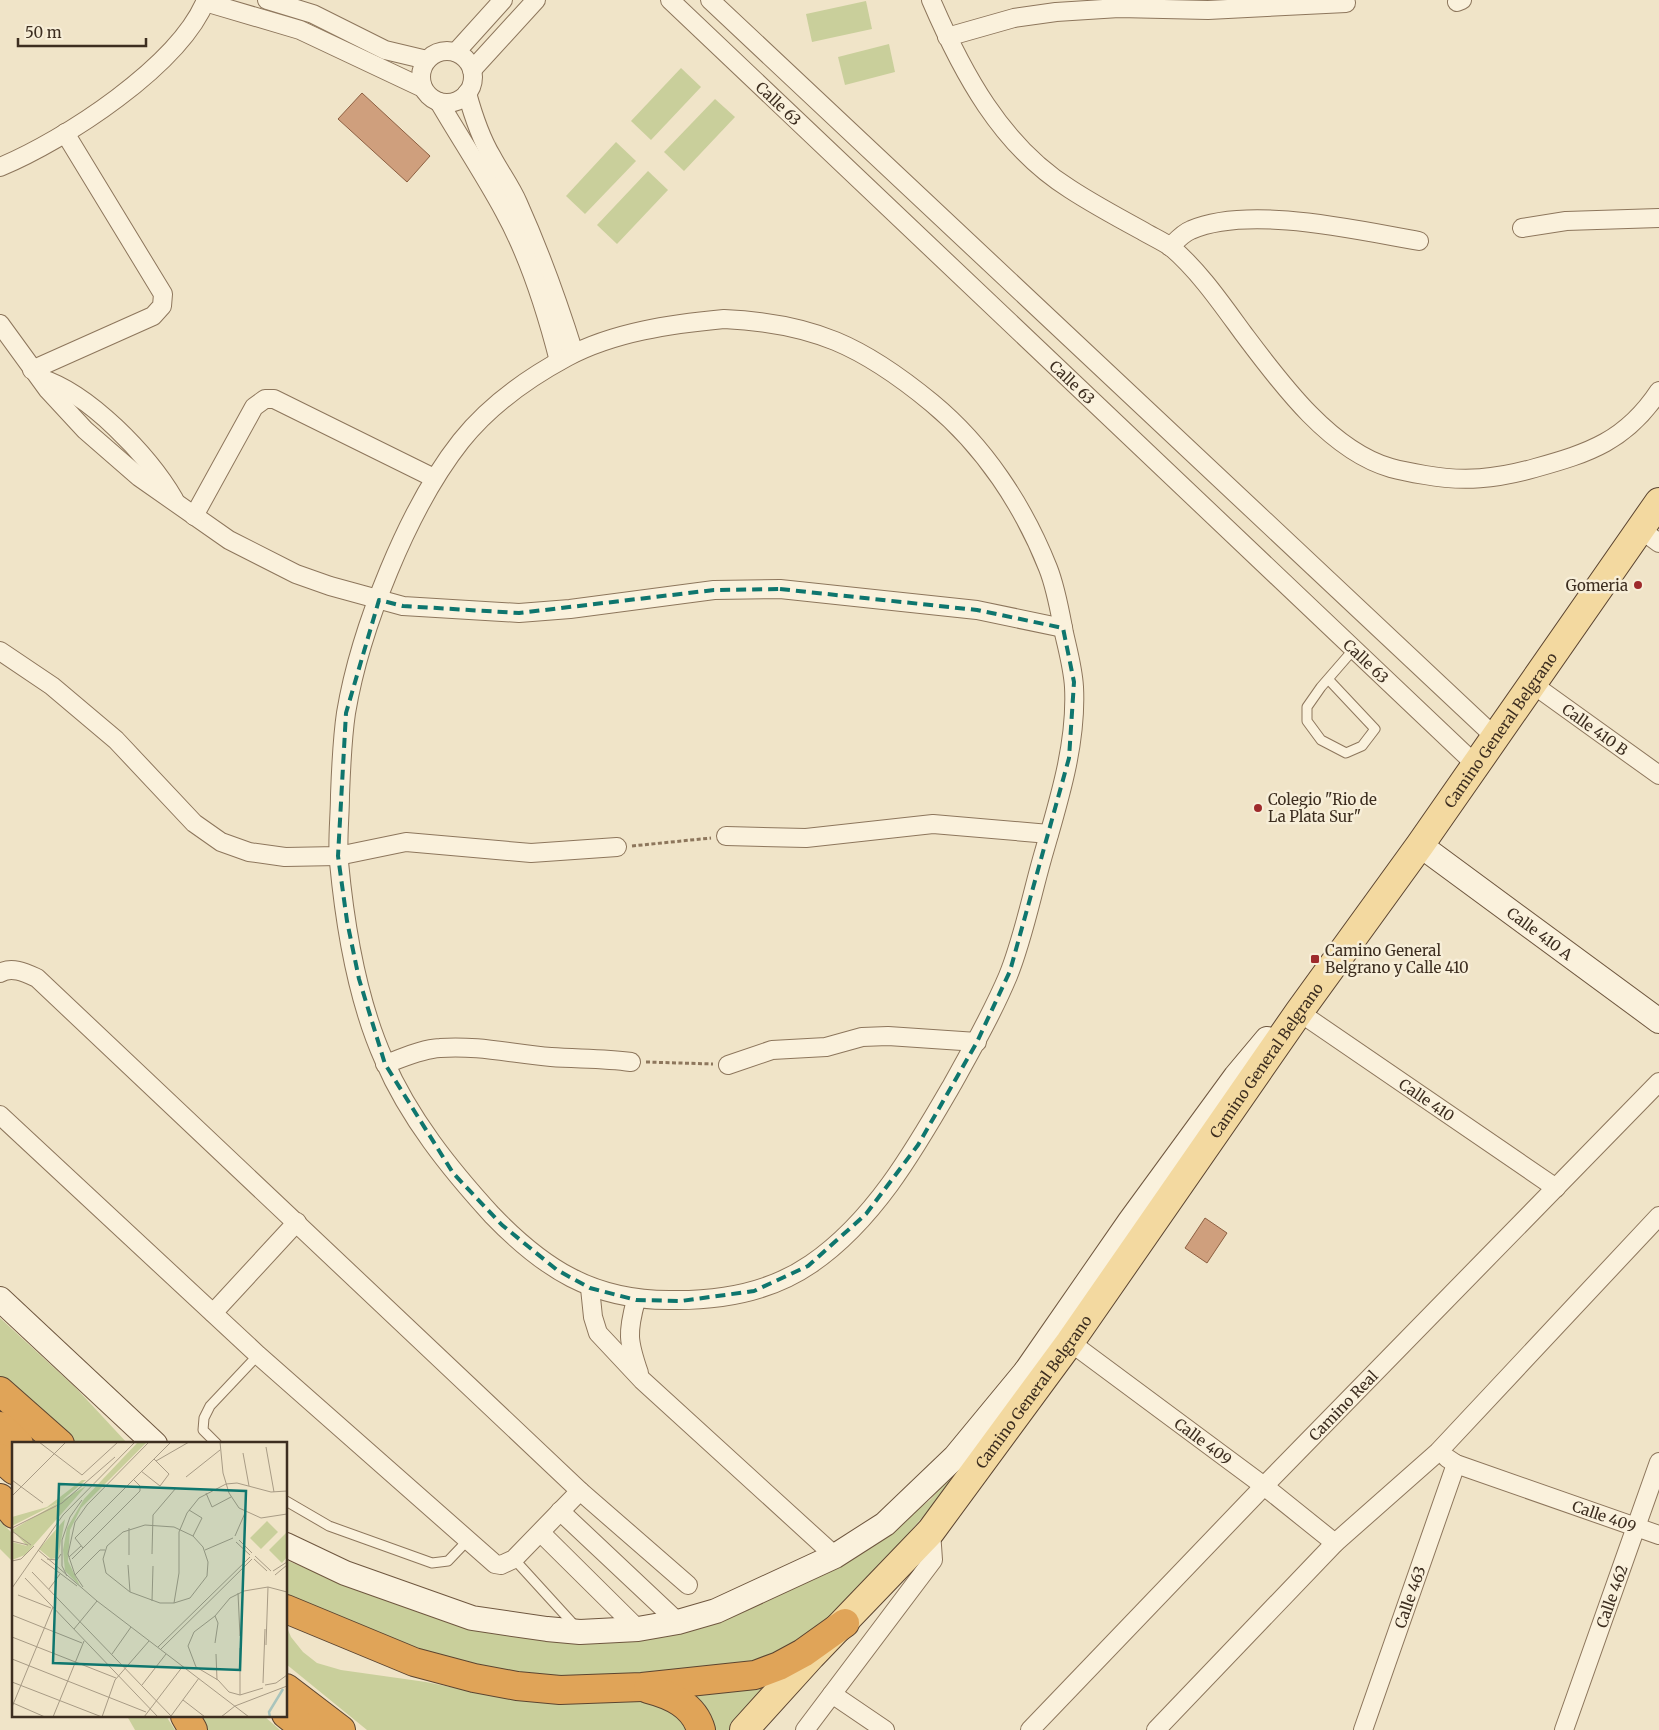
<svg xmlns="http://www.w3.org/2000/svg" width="1659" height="1730" font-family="Merriweather,serif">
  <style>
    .green { fill: #c9cf9b }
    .building { fill: #cf9f7d; stroke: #8d5f41 }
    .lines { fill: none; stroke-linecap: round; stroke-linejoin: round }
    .lane-casing { stroke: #8d765c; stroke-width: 11 }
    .street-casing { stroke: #8d765c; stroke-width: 20 }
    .secondary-casing { stroke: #6f573f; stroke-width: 26 }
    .primary-casing { stroke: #5b4430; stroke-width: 30 }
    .highway-casing { stroke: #5b4430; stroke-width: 30 }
    .path { stroke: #8d765c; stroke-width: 3; stroke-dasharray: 4 2.5; stroke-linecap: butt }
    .lane { stroke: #faf1dc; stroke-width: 9 }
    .street { stroke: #faf1dc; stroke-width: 18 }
    .secondary { stroke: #faf1dc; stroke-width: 24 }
    .primary { stroke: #f3d9a0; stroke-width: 28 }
    .highway { stroke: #e0a458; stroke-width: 28 }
    .marked { fill: none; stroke: #0f766e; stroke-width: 4; stroke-dasharray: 10 6; stroke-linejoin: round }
    .poi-dot { fill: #9e2a2b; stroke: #f7eed8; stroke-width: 2 }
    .labels { text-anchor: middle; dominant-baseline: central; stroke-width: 5; stroke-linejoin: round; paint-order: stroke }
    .street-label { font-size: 15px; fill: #3d2e20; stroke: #f7eed8 }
    .poi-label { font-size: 15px; fill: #3d2e20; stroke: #f7eed8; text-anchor: start }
    .inset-river { fill: none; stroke: #a9c4bc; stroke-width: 2.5 }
    .inset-road { fill: none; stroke: #a89b85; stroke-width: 1 }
    .view { fill: #0f766e; fill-opacity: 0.15; stroke: #0f766e; stroke-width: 2.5 }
    .inset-edge { fill: none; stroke: #3d2e20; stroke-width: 2.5 }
  </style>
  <rect width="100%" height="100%" fill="#f0e4c8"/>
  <!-- green -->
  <g class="green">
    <polygon points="866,1 872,29 812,42 806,14"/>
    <polygon points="889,44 895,72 845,85 838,57"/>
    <polygon points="681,68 701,87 651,140 631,121"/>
    <polygon points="715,99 735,117 684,171 664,152"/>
    <polygon points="616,142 636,161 585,214 566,196"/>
    <polygon points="648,171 668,190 617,244 597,225"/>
    <polygon points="0,1318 75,1387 128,1444 73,1444 0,1379"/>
    <polygon points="1007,1411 935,1503 862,1586 826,1622 774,1660 603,1677 519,1675 399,1646 286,1599 286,1560 341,1583 601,1640 874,1543 930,1500"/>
    <polygon points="0,1521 14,1535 14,1563 0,1549"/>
    <polygon points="286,1625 291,1637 303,1652 317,1663 341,1670 426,1682 489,1695 653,1702 672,1707 695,1730 367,1730 286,1664"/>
    <polygon points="772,1679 736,1730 713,1730 684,1691"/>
    <polygon points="127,1716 166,1716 175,1730 135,1730"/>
    <polygon points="193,1716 264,1716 280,1730 202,1730"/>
  </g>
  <!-- building -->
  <g class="building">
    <polygon points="362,93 430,156 407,182 338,119"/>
    <polygon points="1205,1218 1227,1233 1207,1263 1185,1248"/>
  </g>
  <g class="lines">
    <defs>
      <g id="lane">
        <polyline points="1328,679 1375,729 1362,746 1346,753 1321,740 1307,721 1307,707 1321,687 1354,649"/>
        <polyline points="217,1444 203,1430 204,1418 210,1406 258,1355"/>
        <polyline points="286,1501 329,1526 432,1563 448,1561 467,1541"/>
        <polyline points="514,1559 576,1627"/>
      </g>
      <g id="street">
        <polyline points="267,0 313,14 385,50 427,60"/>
        <path id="s1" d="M670,0l805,764"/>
        <polyline points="710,0 1494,736"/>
        <path d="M931,0c31,72 70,146 139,189 23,15 47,28 71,41 10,6 21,11 30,17 28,24 50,56 72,86 36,48 87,118 148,135 11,3 22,5 34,7 39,7 71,4 110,-7 54,-15 91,-27 124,-77"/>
        <polyline points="205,2 300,30 423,88"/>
        <polyline points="1457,2 1462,0"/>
        <polyline points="947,37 1014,18 1056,12 1119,8 1208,10 1346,3"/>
        <circle cx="447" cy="77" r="26"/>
        <polyline points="456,52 503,0"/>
        <polyline points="472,70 536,0"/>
        <path d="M467,93c6,22 13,44 25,64 8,15 19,30 26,46 22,49 40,99 56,150"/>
        <path d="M439,102c21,36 45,72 65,109 26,47 42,99 55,150"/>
        <path d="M0,167c65,-27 179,-101 206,-167"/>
        <polyline points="1522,228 1566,221 1659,218"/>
        <path d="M1170,247c6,-6 13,-14 21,-17 58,-25 165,0 228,11"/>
        <path d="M724,319c89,4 139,27 208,84 52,43 91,102 116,165 8,20 12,44 16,65 4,18 9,36 10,54 3,58 -16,116 -32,172 -11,39 -19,80 -34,117 -16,38 -36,73 -56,109 -37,64 -78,136 -141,179 -42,29 -93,37 -142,36 -76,0 -125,-31 -177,-85 -42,-46 -83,-97 -108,-155 -26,-58 -39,-134 -45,-198 -2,-22 1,-45 1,-67 1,-27 2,-55 6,-82 14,-84 62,-205 115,-272 28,-35 67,-63 106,-84 47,-25 104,-33 157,-38z"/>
        <polyline points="0,324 48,390 85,430 139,477 229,540 296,574 330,586 403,606 519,613 570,609 714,590 780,589 977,610 1063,628"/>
        <polyline points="32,370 153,316 162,306 163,294 65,133"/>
        <path d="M40,378c49,15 108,77 134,121"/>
        <polyline points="194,516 254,407 265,399 274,399 434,478"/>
        <polyline points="1640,529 1659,543"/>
        <polyline points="0,651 52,686 116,740 194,823 221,842 249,852 285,857 338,856 406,842 531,853 617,847"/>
        <path id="s2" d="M1531,683l128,92"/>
        <polyline points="726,836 806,838 933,824 1049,834"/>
        <path d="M0,973c12,-7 26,0 37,5l543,513 108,94"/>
        <path id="s3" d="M1299,1012l257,176"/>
        <path d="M385,1064c18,-6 36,-15 55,-16 37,-3 74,6 111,9 27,2 53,1 80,5"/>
        <polyline points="728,1065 772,1050 826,1047 862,1037 888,1036 977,1042"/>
        <polyline points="0,1115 258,1355 495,1564 501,1565 514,1559 580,1491"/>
        <polyline points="590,1288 593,1317 598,1333 642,1380 835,1556"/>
        <path d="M636,1300c-9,33 -8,41 3,73"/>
        <polyline points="213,1313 297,1222"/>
        <path id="s4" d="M1070,1342l194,144 71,57"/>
        <path id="s5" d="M1447,1458l9,6 203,71"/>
        <polyline points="560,1511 678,1622"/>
        <polyline points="541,1533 638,1629"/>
        <polyline points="832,1694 885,1730"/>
        <polyline points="805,1730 933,1560 931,1531"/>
        <path id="s6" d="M1030,1730l234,-244 395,-404"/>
        <polyline points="1156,1730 1335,1543 1438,1452 1659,1216"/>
        <path id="s7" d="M1363,1730l93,-266"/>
        <path id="s8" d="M1564,1730l95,-268"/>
      </g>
      <g id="secondary">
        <path id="s9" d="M1420,845l239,176"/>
        <polyline points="0,1299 155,1444"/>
        <polyline points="1026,1371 1130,1221 1236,1076 1267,1039"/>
        <polyline points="286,1545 345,1573 472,1618 547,1629 580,1632 638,1629 678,1622 716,1611 835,1556 885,1524 955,1457 1026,1371 1047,1373"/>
      </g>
      <g id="primary">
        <path id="s10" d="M744,1730l67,-74 120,-125 139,-189 229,-330 121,-167 239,-343"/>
      </g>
      <g id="highway">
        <polyline points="0,1391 60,1444"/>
        <polyline points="0,1426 19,1444"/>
        <polyline points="0,1458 14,1470"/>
        <polyline points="0,1498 14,1514"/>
        <polyline points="286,1609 414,1662 474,1678 517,1686 560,1690 642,1687 755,1675 779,1666 803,1653 845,1623"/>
        <polyline points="286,1688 341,1730"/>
        <path d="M648,1689c23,6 46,16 53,41"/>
        <polyline points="286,1714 306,1730"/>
        <polyline points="185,1716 193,1730"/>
      </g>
    </defs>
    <!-- lane casing -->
    <use href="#lane" class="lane-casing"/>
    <!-- street casing -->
    <use href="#street" class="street-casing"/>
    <!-- secondary casing -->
    <use href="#secondary" class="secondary-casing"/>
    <!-- primary casing -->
    <use href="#primary" class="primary-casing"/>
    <!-- highway casing -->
    <use href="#highway" class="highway-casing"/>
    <!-- path -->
    <g class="path">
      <polyline points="632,846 711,838"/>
      <polyline points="646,1062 713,1064"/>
    </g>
    <!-- lane -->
    <use href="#lane" class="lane"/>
    <!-- street -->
    <use href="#street" class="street"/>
    <!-- secondary -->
    <use href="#secondary" class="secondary"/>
    <!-- primary -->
    <use href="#primary" class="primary"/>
    <!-- highway -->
    <use href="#highway" class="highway"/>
  </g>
  <!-- marked area -->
  <path class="marked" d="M780,589l197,21 86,18 11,54 -5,76 -59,213 -33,71 -59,103 -52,69 -58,52 -54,25 -73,10 -45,-1 -46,-12 -33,-18 -55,-45 -49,-52 -68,-109 -26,-85 -12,-58 -9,-65 8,-143 33,-113 24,6 116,7 195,-23z"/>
  <!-- markers -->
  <g class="poi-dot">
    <circle cx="1638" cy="585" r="5"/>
    <circle cx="1258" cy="808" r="5"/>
    <rect x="1310" y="954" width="10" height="10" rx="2.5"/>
  </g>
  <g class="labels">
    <!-- street labels -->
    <g class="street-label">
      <text stroke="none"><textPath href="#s1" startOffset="150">Calle 63</textPath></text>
      <text stroke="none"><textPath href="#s1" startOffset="555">Calle 63</textPath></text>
      <text stroke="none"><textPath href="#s1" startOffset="960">Calle 63</textPath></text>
      <text stroke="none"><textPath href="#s2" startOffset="79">Calle 410 B</textPath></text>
      <text stroke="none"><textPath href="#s10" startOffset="1256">Camino General Belgrano</textPath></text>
      <text stroke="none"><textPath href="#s9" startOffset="149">Calle 410 A</textPath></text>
      <text stroke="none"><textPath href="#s10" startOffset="851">Camino General Belgrano</textPath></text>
      <text stroke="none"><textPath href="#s3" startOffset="155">Calle 410</textPath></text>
      <text stroke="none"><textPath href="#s10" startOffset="446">Camino General Belgrano</textPath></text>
      <text stroke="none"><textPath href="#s6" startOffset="451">Camino Real</textPath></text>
      <text stroke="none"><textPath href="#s4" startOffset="166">Calle 409</textPath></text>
      <text stroke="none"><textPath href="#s5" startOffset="168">Calle 409</textPath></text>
      <text stroke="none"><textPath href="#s8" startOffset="142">Calle 462</textPath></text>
      <text stroke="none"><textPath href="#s7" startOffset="141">Calle 463</textPath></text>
    </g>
    <!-- poi labels -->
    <g class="poi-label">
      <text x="1628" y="585" text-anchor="end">Gomeria</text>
      <text x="1268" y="799">Colegio "Rio de<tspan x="1268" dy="17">La Plata Sur"</tspan></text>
      <text x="1325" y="950">Camino General<tspan x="1325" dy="17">Belgrano y Calle 410</tspan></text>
    </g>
  </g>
  <!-- overview -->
  <g transform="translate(12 1442)">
    <rect width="275" height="275" fill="#f0e4c8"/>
    <path d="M126,0h9l-66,66 -11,22 -2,31 12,25 -15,-15 -2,-21 4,-22 17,-29zM70,38h4l-25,21 -49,25v-9l35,-10zM74,44l-61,69 -13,5v-18l15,4 -15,-16zM67,61l-14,16 -7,39 -7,1 -12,-10zM255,79l11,11 -17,17 -11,-11zM275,90v25l-5,6 -13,-13z" fill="#c9cf9b"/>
    <path class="inset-river" d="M258,275l-1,-5 14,-23"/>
    <path class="inset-road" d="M27,0l43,33 36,-33M208,0l3,31 6,20 10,15 22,10 26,-4M254,5l8,45M231,11l6,33M144,19l33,-19M129,29l19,15 9,-12 -15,-15M174,35l34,-27M0,38l31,23M194,51l6,14 19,-10M0,54l54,-54M177,68l13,8 -9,18M133,83l29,2 19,9 10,11 5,15 -1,14 -17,22 -16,5h-14l-30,-11 -24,-19 -3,-14 4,-13 16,-14zM0,86l50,-25 53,-46M0,89l19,14M223,94l10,-23M227,98l13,13M0,99l16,4M224,100l14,13M71,106l-8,-10 96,-96M26,108l59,51 152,116M193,108l28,-12M140,112l1,-39 23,-27M117,113v-27M243,114l16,15M57,115l12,-11M29,117l36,27M35,117l10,1 4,-6M60,117l68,-68v-5l-7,-7M242,117l13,12M0,119l9,-2 13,-13M116,123l2,27M261,129l14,-9M20,130l140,145M63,133l25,-25h5M263,133l12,-10M55,134l-5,-10v-26l8,-23 12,-17M13,136l133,139M71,145l-8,-12 -7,-21 7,-32 12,-17 62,-63M256,145l19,5M0,146l51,-73 72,-73M37,147l11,-15M226,151l2,43M6,153l33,13M140,159l1,-35M162,161l5,-30v-41l8,-19 12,-15 27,-14 11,-1 34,9 16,-1M0,173l70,28M62,187l23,-28M0,195l104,41M203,201l3,-20 -3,-7M146,205l92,-90M149,207l91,-90M100,212l19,-27M204,212l1,26M0,217l134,53M0,240l90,35M251,241l2,-54M130,243l24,-31M253,243l11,-2 11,-8M251,246l-23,7 -11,-3 -11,-12 -22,-13 -8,-21 6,-14 21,-16 15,-18 14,-7 24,-4 -2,58M228,253v-47M171,258l22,17M1,261l32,14M0,265l41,-100M159,274l28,-38M41,275l31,-76M90,275l13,-37 34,-39M132,275l39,-51M209,275l14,-11 52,-20"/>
    <path class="view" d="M47,42l187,7 -6,179 -187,-7z"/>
    <rect width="275" height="275" class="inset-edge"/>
  </g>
  <!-- scale -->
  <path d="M18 38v8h128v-8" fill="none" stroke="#3d2e20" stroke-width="2.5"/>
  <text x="25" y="38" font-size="15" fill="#3d2e20" stroke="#f7eed8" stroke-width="4" paint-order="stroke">50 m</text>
</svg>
